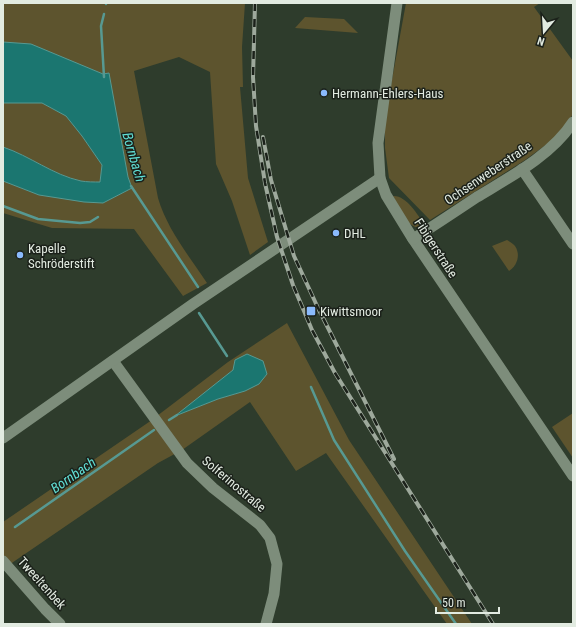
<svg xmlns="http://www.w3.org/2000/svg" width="576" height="627" font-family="'Roboto Condensed',sans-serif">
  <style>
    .green { fill: #5d542e; fill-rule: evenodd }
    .water { fill: #1b7670; stroke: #579992 }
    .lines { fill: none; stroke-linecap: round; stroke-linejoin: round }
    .stream { stroke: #579992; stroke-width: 2.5 }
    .minor { stroke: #7d8d7b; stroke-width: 11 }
    .rail-casing { stroke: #9ea99c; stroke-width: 4 }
    .rail { stroke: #1b211a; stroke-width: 2.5; stroke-dasharray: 8; stroke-linecap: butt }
    .poi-dot { fill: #8abafc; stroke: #1b211a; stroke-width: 1.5 }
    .labels { text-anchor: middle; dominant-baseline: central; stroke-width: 3; stroke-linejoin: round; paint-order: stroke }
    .poi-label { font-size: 13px; fill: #e2ebe1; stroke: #1b211a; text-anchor: start }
    .street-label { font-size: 13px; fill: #e2ebe1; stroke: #1b211a }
    .water-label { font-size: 14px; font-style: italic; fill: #61ded4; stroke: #1b211a }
  </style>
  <rect width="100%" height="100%" fill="#2e3c2c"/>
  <!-- green -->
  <g class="green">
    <path d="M3,3h242l-3,44 1,40h-3l8,91 20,64 -18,13 -18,-54 -16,-37 -6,-92 -31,-15 -45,14 24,127c9,31 31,58 49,85l-24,13 -49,-67 -82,-1 -49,-15v-32l36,14 64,8 29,-15 -4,-11 -25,-103 -10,-4 -86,-28h-4z"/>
    <polygon points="406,3 540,3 534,7 573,61 573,114 558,136 525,160 430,220 389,178 385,148 385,118"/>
    <polygon points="305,17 344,19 358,33 295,28"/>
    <path d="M3,103h39l24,13 16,20 20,29 -2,17c-6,0 -13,0 -19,-1 -28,-6 -51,-25 -78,-34z"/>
    <path d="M393,196c13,-1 25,19 31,28l-1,4c-17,1 -23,-19 -30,-32z"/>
    <path d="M507,240c2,1 6,4 8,6 6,9 2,20 -6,25l-17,-25z"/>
    <path d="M287,323l62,117 123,184h-25l-121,-171 -30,18 -46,-69 -68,48 -24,13 -155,106v-47l146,-100 79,-60zM233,370l12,21 -27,8 -41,16z"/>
    <polygon points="573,413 573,458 552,427"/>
  </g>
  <!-- water -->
  <g class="water">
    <path d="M3,42l28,2 72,30 6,-1 19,104 4,11 -29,15 -19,-1 -45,-7 -36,-14v-34c27,9 50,28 78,34 6,1 13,1 19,1l2,-17 -20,-29 -16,-20 -24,-13h-39z"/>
    <polygon points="247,354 263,361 267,374 259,384 245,391 218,399 175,416 233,370 235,360"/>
  </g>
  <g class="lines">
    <!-- stream -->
    <g class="stream">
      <polyline points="106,4 106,3"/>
      <polyline points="104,77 101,26 104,14"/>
      <polyline points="131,186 198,287"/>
      <polyline points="3,206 38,219 80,223 90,222 98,217"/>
      <polyline points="199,313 227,356"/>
      <polyline points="311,387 334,440 405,551 456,624"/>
      <polyline points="169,420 177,415"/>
      <polyline points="15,527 154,430"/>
    </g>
    <!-- minor -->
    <g class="minor">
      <polyline points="397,3 378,143 380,178 386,195 413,239 573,476"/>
      <polyline points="522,169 573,244"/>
      <path d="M413,239c22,-14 43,-28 64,-42 33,-20 75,-42 96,-75"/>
      <polyline points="113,361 187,463 213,488 260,525 270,538 277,564 274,594 266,624"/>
      <polyline points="3,438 193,304 380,178"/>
      <polyline points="3,561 45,609 60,624"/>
    </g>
    <defs>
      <g id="rail">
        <polyline points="255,3 253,77 256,126 265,183 277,237 293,285 312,330 335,373 493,624"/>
        <polyline points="263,137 271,180 294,256 318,308 394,459"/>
      </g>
    </defs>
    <!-- rail casing -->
    <use href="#rail" class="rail-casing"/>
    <!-- rail -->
    <use href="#rail" class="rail"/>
  </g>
  <!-- markers -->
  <g class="poi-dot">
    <circle cx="324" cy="93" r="4"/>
    <circle cx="336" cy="233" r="4"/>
    <circle cx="20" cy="255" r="4"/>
    <rect x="306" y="306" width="10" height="10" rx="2"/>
  </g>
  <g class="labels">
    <!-- poi labels -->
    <g class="poi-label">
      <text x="332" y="93">Hermann-Ehlers-Haus</text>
      <text x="344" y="233">DHL</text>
      <text x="28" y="248">Kapelle<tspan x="28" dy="15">Schröderstift</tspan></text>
      <text x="320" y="311">Kiwittsmoor</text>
    </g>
    <!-- street labels -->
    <g class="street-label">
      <text transform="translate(488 173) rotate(-34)">Ochsenweberstraße</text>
      <text transform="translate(436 248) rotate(57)">Fibigerstraße</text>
      <text transform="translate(234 484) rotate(40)">Solferinostraße</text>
      <text transform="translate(42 583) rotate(48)">Tweeltenbek</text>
    </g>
    <!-- water labels -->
    <g class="water-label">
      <text transform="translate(134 157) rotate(74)">Bornbach</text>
      <text transform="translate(73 475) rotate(-35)">Bornbach</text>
    </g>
  </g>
  <!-- border -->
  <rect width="576" height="627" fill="none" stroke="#e2ebe1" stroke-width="8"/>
  <!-- north arrow -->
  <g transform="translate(544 32) rotate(198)" stroke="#1b211a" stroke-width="3" paint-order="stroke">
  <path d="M0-3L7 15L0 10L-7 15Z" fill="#e2ebe1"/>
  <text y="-6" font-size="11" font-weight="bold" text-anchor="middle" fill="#e2ebe1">N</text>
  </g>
  <!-- scale -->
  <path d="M436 607v6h63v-6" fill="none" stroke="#e2ebe1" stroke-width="2"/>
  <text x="442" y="607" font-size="12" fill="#e2ebe1" stroke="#1b211a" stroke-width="3" paint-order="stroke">50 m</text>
</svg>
